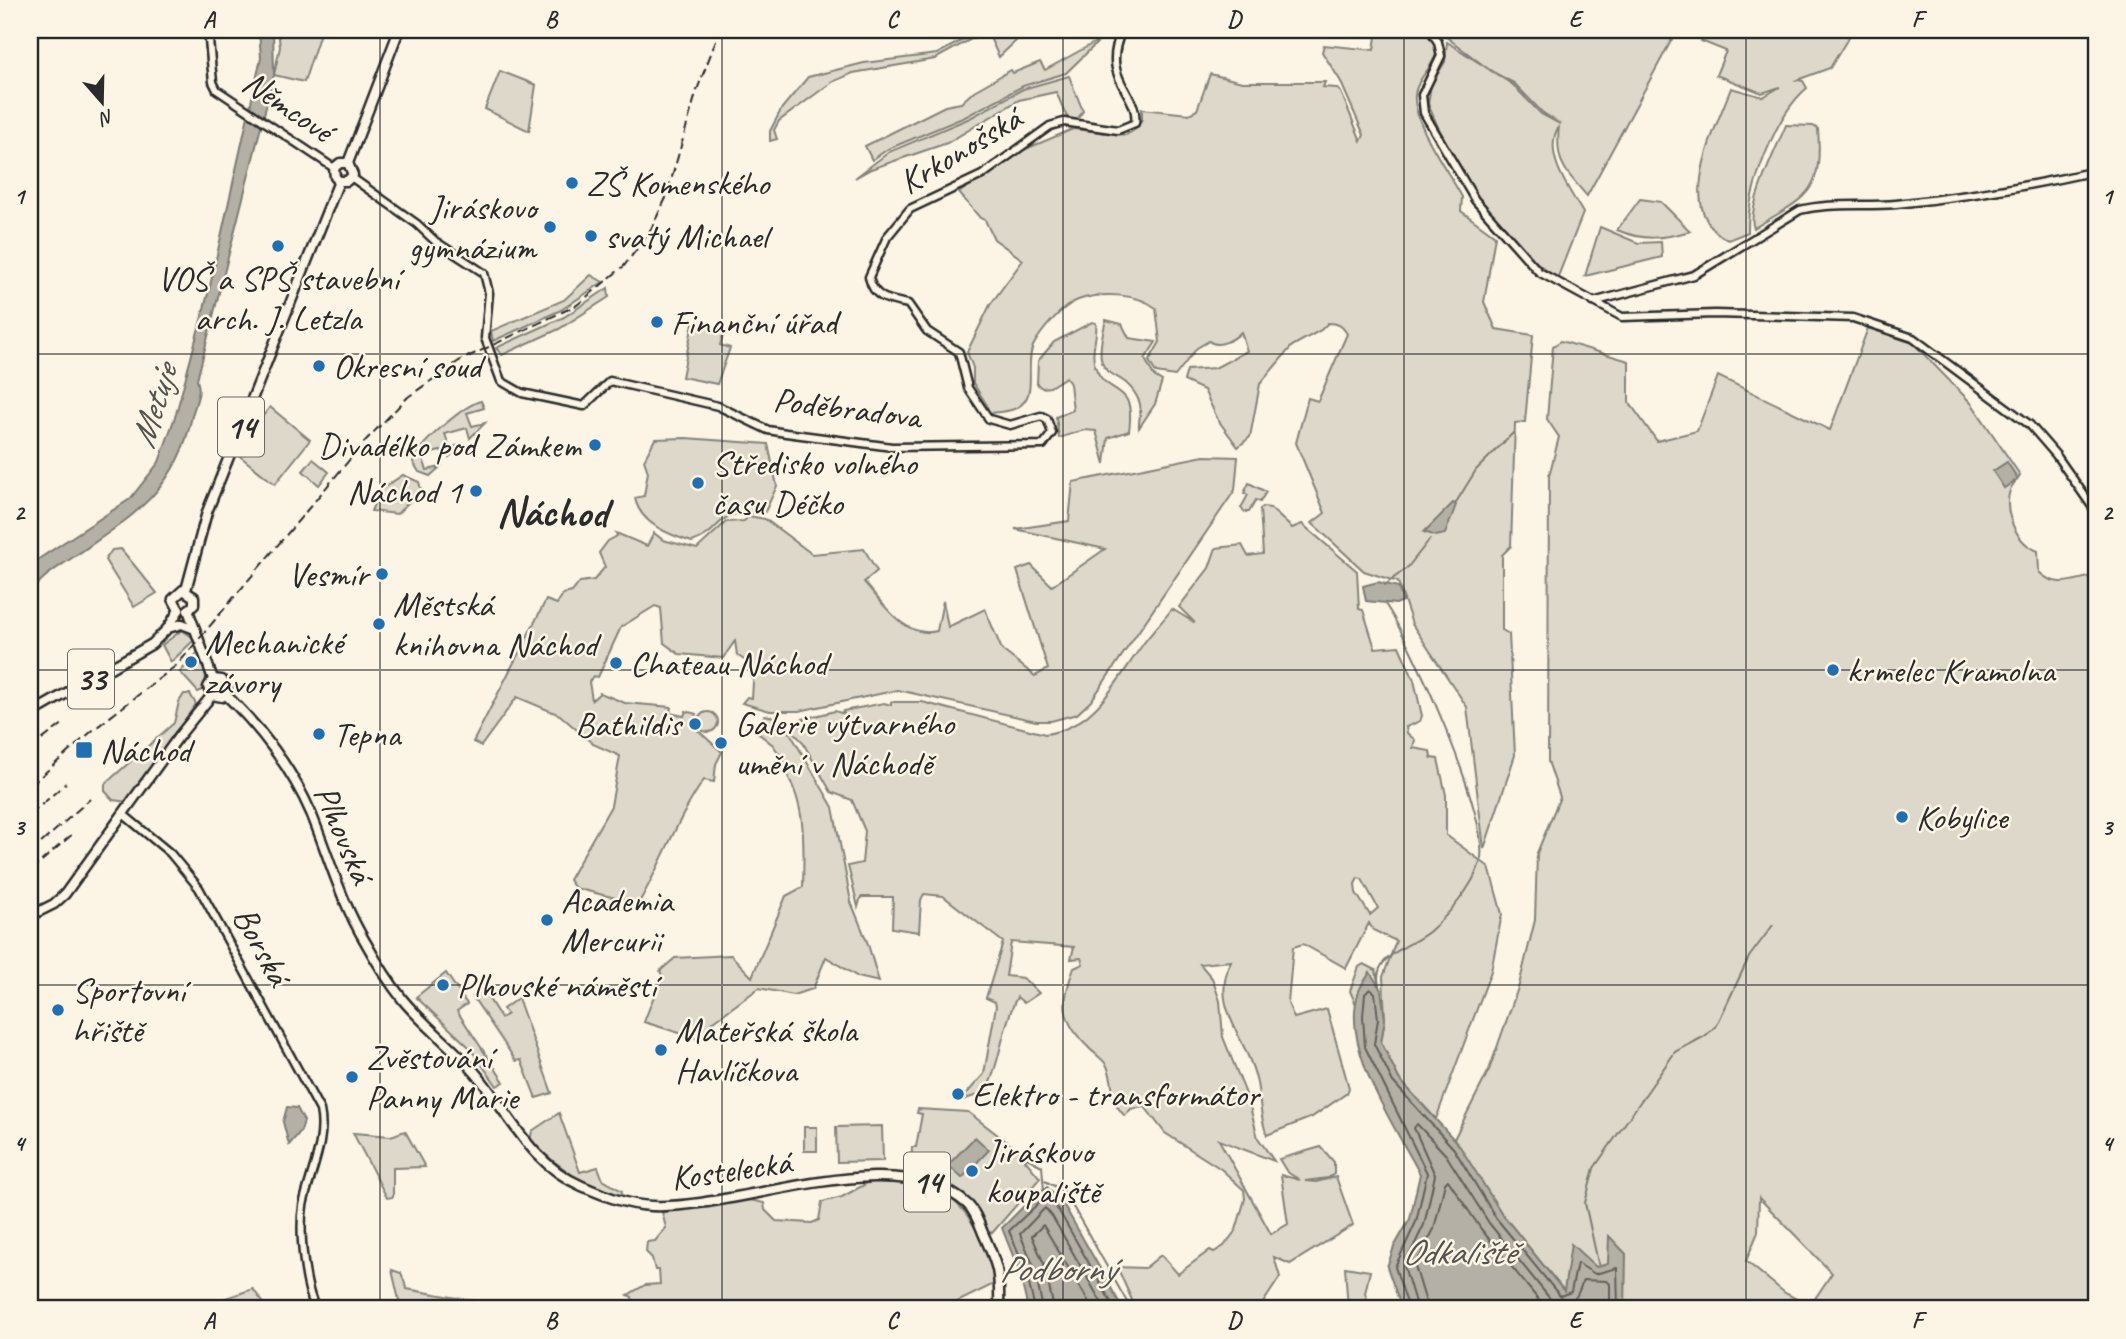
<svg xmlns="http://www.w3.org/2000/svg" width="2126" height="1339" font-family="Caveat,sans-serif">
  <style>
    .green { fill: #ded8ca; stroke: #84827a; stroke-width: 2; fill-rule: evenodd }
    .water { fill: #b4b0a5; stroke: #7d7b74; stroke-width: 2 }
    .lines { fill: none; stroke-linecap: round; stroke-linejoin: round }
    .shore { stroke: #62605c; stroke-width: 2 }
    .stream { stroke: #7d7b74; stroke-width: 2 }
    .minor-casing { stroke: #2b2b2b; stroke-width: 11 }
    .major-casing { stroke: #2b2b2b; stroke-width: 13 }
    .minor { stroke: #fcf5e5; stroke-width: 6 }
    .major { stroke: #fcf5e5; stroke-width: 8 }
    .rail { stroke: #2b2b2b; stroke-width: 2; stroke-dasharray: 10 5; stroke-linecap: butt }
    .grid { fill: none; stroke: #2b2b2b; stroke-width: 2; stroke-opacity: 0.55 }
    .poi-dot { fill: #1f6fb2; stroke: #fcf5e5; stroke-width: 2.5 }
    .labels { text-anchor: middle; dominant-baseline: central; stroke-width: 5; stroke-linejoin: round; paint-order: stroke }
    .shield { fill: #fcf5e5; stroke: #6a6863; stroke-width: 2 }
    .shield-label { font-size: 33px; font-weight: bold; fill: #2b2b2b }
    .street-label { font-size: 35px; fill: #2b2b2b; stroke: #fcf5e5 }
    .poi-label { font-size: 35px; fill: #2b2b2b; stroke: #fcf5e5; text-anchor: start }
    .water-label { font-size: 37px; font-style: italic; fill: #545350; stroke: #fcf5e5 }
    .district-label { font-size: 42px; font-weight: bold; fill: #2b2b2b; stroke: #fcf5e5 }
    .neatline { fill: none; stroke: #2b2b2b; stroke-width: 2.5 }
    .grid-label { font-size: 23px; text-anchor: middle; font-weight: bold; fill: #2b2b2b }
  </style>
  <rect width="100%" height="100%" fill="#fcf5e5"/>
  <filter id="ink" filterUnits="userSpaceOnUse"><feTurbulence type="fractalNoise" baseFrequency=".0143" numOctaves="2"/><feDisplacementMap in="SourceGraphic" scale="14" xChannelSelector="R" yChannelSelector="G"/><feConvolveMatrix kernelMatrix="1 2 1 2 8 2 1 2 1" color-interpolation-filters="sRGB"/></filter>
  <g filter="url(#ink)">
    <!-- green -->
    <g class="green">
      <polygon points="278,30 321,30 304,82 274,75 280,47"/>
      <polygon points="1000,30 1011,30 1019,38 999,57 991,40"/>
      <path d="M1377,30l51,4c23,25 -11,37 -13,61 -3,28 34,77 47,102l-1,14 34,25 -11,66 12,27 37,6 -8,87 -10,1 -4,123 -9,9v75l7,4 6,121 -31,94 -17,-142 -55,-83 -14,-42 -34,-11 -52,-48 13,-10 -29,-70 12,-45 10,3 29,-67c-5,-9 -10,-11 -19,-11l-7,7 -29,16 -32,38 -10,53 -12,10 -20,-27 -14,-30 -20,-9 3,-11 28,-2 32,-17 -6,-19c-6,7 -23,17 -32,9l-12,7 -22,28 -19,-3 -7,-12 11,-19 -4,-34c-19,-15 -55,-16 -78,-8 -16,6 -37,31 -45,46 -8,17 3,44 -10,57 -8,9 -24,9 -35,10l-1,-8 -14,-22v-15l-6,-16 23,-47 33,-45 -29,-21 -9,-19 -5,-2 -21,-25 48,-36 66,-28 53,6 10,-6 6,-10v-10l47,5 8,-4 13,-36 32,8h83l-2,5 13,1 5,4 20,49 3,-6 -24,-55 -18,-28 2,-7 50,5z"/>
      <path d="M1437,30h240l-90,166c-23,-27 -32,-33 -28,-70 -17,27 10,63 24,87l-26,66 -27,-22 -52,-57 -40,-73 -10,-23 3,-19 14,-23 2,-20 66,43 28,29 19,10 -18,-12 -28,-29 -23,-12z"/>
      <path d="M1707,30h146l-23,38 -33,12 6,1 4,7c-32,27 -60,102 -59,144l-20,8c-56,-28 -13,-110 3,-152l32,9 17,-10 -18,6 -46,-18 10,-24 -25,-10z"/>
      <polygon points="979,31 975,37 935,59 853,73 832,82 779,121 774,130 777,139 770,141 770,131 782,108 808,77 864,63 937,54"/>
      <polygon points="1101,39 1066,73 1023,86 965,117 888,149 872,160 865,146 945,106 961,103 974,91 1011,70 1013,73 1040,62 1045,70"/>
      <polygon points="500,71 536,85 529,131 485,109"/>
      <polygon points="1069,76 1083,111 1076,121 1067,117 1056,92 1019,100 947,143 871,169 855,178 889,152 970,118 1023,89"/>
      <path d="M1786,125l27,1 5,3c5,66 -12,68 -64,99 -9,-18 24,-83 32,-103z"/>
      <path d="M1640,199l21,3 29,29c-27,8 -47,10 -73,-1z"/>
      <polygon points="1600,227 1638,243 1661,242 1662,257 1585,276"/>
      <polygon points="591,275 603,282 561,310 493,341 491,331 564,300"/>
      <polygon points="608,288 609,297 559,329 502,355 496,348 564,317"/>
      <path d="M1106,320l16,4 7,14 27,4 -11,17 9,17 8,5 -7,23 -16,24c-1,-9 4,-19 0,-27 -17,-40 -52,-10 -33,-81z"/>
      <path d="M1092,322l4,1c2,13 -5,26 -2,39 9,38 43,15 35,69l-21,7 -3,26 -9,-33 -12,-1 -25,8 -3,-21 17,-7 -3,-26 -4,-7 -16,10 -8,1 -5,-4 1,-23 16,-19z"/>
      <polygon points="693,323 725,329 720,345 730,348 717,384 682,377"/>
      <path d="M1868,328l45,15 59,61 48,71c-3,5 -8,10 -10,15 -7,22 6,53 28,61l1,21c16,16 31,9 50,5l7,20v712h-542l11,-17 -63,-78 -48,-75 35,-69 30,-85 16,-65 2,-67 23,-56 -12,-36 1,-285 10,-39 -12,-18 6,-73 8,-5 68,20v41l28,39 40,-10 21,-55 112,54zM1759,1198l73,75 -22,33 -25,-13 -39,-32 12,-29z"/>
      <path d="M481,401l3,7 -17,5 5,13 13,-3 -15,15 -3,-10 -22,6 5,14 13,-4 -14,13 -2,-8 -25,7 5,14 13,-3 -10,9 -11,-4 -6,-10c3,-16 51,-57 68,-61z"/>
      <polygon points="270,407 310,440 275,484 237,454 243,441"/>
      <path d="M685,438l83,6 9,42 -13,28c-53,-6 -38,17 -72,28 -22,-7 -52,-18 -57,-44l9,-2 4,-24 -4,-12 11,-21z"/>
      <path d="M1204,456l34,1 -3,33 -144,211 -14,13 -26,7h-15l-138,-31 -99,21h-29l-28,-8 5,-6 5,1 2,-31 -17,-12 -2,-14 -12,17 -44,-4 -15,-11 -3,-35 -6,-2 -34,21 -23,50 -5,-1 -4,6 3,18 8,-7 25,10 46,4 -1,6 14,3 2,-5 10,3 -3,12 29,26 -6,12 -2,18 -10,-2c-25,35 -41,80 -63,119l-5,4 -61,-15 -6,-8 42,-74 9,-50 -27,-12 -33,-29 -43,-18 -36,49 -8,-4 73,-142 11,4 6,-10 9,-2 8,-10 14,-2 11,-13 -6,-14 9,-12 9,-5 -1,-3 31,13 7,-13 9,7 34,9 29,-27 18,-1 5,-5 16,3 47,35 52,-5 13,22 -13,11c20,22 40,57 73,49l6,-30 5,26 37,-18 17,41 33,26 13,-7 -31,-99 14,-5 21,21 53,-37 -90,-20 54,-8 4,-39z"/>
      <polygon points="313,459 329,472 319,485 303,471"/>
      <polygon points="403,475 419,482 421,490 397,514 371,511 380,490"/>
      <polygon points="1249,483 1266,492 1260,502 1256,500 1249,512 1245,512 1241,508 1248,495 1244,493"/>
      <path d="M1263,507l7,1 22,20 10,-4 55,47 2,38 4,1 12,38 24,-2 15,34 8,36 -2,5 -14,6 1,6 8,7 -2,8 17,3 1,7 7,1 8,36v40l43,32 13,47 -11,57 -55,148 -37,-40 -18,-37 4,-23 -2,-42 13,-36 -23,-11 -4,-7 -23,45 -43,-24 -10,3 -5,56 6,15 33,-9 22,79 -2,5 -35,24 -45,18c-8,-19 -6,-40 -12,-60 -11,-41 -45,-69 -24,-114l-31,3 12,14 8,23 3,36 25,62 10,39 16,23 -55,-21 52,94 17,-10 -7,-49 19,5 -13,-8 -8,-13 42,-12 13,15v12l-6,4 -23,3 11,1 20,-5 17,48 -63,39 -16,-7 6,20 -21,32h-123l-19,-42 28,1 16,-13 17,19 32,-24 4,2 10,-6 12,-16 9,-31 -1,-9 -23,-21 -56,-36 -20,-26 -14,2 -6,7c-19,-19 -8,-28 -18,-50 -3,-7 -14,-13 -19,-19 -28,-27 -27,-45 -14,-79l9,-4 -2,-6 -10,1 3,-12 -63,-5 -5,34 17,2 16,15 -15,10 -7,-6c-15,29 -16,64 -31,95l-26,9 24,-27 12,-68 -1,-4 -9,-4 17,-56 -60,-46 -19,-2 -3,6 -2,32 -27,-4 1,-31h-32l-3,10 -10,-41 14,-3 3,-32 -13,-31 -21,-8 -29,-51 -12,-12 16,-5 -3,-5 32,-8 9,3 -1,-3 41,-8 7,2v-3h31l123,32c49,-6 70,-51 96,-87 9,-13 21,-25 31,-38l23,14 -16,-16 30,-39 7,-20 26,-3 6,11 15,-2 -3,-45zM1358,878l4,1 16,29 -8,7 -14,-22 -1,-9z"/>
      <polygon points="121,549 157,593 134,607 105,560 112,550"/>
      <polygon points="182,630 195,639 171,662 162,645"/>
      <polygon points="201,649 206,673 205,689 198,692 180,672"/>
      <polygon points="184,694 190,694 196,704 128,802 113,800 105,791 105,784 174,723 179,702"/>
      <circle cx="708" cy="722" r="10"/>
      <path d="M765,715l13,3 11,13 44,76 18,95 17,42 11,38 -21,-5 -32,-20 -13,32 -20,6 -34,-7 -45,33 -15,18 -55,-17 18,-47 -2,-4 15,-13 56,-3 21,22 34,-81 17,-9c1,-44 4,-85 -22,-122l3,-4 -11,-16 -20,-16z"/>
      <polygon points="1364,964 1376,970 1382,1005 1358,1009 1350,991 1359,967"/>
      <polygon points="446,973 467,1004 457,1011 504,1082 497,1086 469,1047 416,997"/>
      <polygon points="484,991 501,1018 507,1014 503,1009 518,998 552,1093 536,1098 521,1060 516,1061 473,997"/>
      <path d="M918,1109l50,3 52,40 11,3 -6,5 15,18 -47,54 -5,1c-18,-37 -36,-51 -77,-62l1,-24h4l6,-33 -5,-1z"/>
      <polygon points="559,1113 580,1172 598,1167 603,1180 622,1191 621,1196 580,1181 534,1146 530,1141 532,1131"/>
      <polygon points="882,1126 883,1161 837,1162 836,1127"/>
      <rect x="804" y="1127" width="13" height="24"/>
      <polygon points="405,1131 425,1167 393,1168 393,1197 387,1198 353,1133 391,1136"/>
      <path d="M871,1181c52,0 85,5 109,56 7,15 13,29 16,46l-41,20 -5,6 -320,-2 4,-1 -2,-9 -4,-2 17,-10 15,-1 -1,-14h-4l-3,-12 -6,-6 1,-10 8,-1 11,-13 -4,-16 88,-12 14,3 1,7 11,11 36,2 7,-3 3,-18 20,-5z"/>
      <polygon points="1345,1267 1370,1271 1365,1293 1369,1305 1385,1309 1348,1309"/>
      <polygon points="392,1270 401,1273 407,1289 502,1306 503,1309 401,1309"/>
      <polygon points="253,1289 268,1309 193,1309"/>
    </g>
    <!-- water -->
    <g class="water">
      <path d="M259,30h14l1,45 -77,305c5,13 -2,23 -5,36 -15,74 -59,100 -117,140 -18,12 -33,20 -45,38v-28l4,-4 96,-63 29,-37 17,-48 34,-128 51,-228z"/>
      <polygon points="2007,462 2018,479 2004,488 1993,471"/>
      <polygon points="1453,503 1456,505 1445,534 1436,536 1424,532"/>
      <polygon points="1378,582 1398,587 1403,601 1396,604 1366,601 1363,586"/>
      <path d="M1370,972l11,18 4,29 -4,23 18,37 60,66 43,69 62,77 7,-47 25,23 12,-3 1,-28 17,18 -1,55h-223l-15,-42 7,-20 16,-28 10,-45c-25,-48 -81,-127 -61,-183 2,-6 8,-13 11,-19z"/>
      <polygon points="287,1107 297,1108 304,1121 301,1131 289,1145 283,1122"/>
      <polygon points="975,1137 989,1150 962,1178 948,1165"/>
      <polygon points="1047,1187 1065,1207 1123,1309 1028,1309 1019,1271 1002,1228 1037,1193"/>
    </g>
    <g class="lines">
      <!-- shore -->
      <g class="shore">
        <polyline points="1035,1309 1025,1268 1009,1231 1046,1196 1059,1211 1115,1309"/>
        <polyline points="1043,1309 1034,1267 1020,1234 1045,1208 1052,1216 1105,1309"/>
        <polyline points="1054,1309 1044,1264 1032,1236 1043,1225 1093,1309"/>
        <polyline points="1409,1309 1395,1267 1416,1222 1427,1173 1365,1047 1363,1016 1365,994 1370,989 1375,993 1378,1019 1374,1044 1393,1082 1454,1149 1496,1218 1560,1296 1571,1292 1577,1263 1595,1274 1617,1268 1618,1309"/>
        <path d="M1417,1309l-13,-43 20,-41 11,-50 -21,-47 3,-4 29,31 43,68 62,77c20,14 27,-4 32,-20l24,1 3,3v25"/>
        <polyline points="1428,1309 1415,1266 1434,1229 1445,1183 1448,1180 1481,1229 1546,1309"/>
      </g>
      <!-- stream -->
      <g class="stream">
        <polyline points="1455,504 1476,470 1514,432"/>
        <polyline points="1385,585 1408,567 1430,539"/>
        <path d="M1379,985c-8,-30 34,-39 51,-54 19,-17 42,-43 50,-68 13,-41 -69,-222 -95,-259"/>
        <polyline points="1025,1157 1042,1166 1044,1191"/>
        <polyline points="1045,1181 1064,1191 1131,1309"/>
        <polyline points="1599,1267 1585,1203 1594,1168 1675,1052 1705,1036 1717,1025 1749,957 1773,925"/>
      </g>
      <defs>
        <g id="minor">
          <polyline points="208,30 213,82 217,90 334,168"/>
          <polyline points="1430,30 1438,42 1441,56 1422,95 1424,113 1475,200 1539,272 1622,317 1715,314 1853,318 1913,338 2030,425 2056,455 2096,512"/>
          <path d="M351,177l66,47 18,17 49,32 5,20 -4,45 16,43 21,12 62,13 26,-25 108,25 50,24 18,3 106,14 151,-2 9,-12 -5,-14 -6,-3 -31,9 -21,-6 -21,-31 -9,-36 -32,-21 -19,-27c-20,-4 -34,-5 -39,-27l18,-40 23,-28 72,-34 68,-49 14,-4 54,8 17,-7c5,-31 -36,-42 -13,-93"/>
          <path d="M1593,302l101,-27 106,-65c31,-8 64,-3 96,-6 67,-7 134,-18 200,-33"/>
          <path d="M123,814l47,39 29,35 121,222c7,32 -11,65 -17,96 -4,26 1,80 13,103"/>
        </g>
        <g id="major">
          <polyline points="348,163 399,30"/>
          <polyline points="339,181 335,177 334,168 340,163 348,163"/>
          <polyline points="339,181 347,181 353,175 348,163"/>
          <polyline points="186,590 207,512 339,181"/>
          <polyline points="179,610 173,599 183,590 194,597 194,605 188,610"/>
          <polyline points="188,610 213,679 208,687 212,695"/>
          <polyline points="168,628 182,624 195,629"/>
          <path d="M225,694c35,33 67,75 86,119 18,44 30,89 55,130 11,20 23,39 37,57 24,29 56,51 79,81 31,40 51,84 100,105 23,10 45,19 70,20 88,4 245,-66 315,-2 8,7 12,19 16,29 15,33 17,40 16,76"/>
          <polyline points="212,695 222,697 227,689 222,680 213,679"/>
          <polyline points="30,714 152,644 168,628 179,610"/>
          <polyline points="30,916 54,904 65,894 179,736 212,695"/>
        </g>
      </defs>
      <!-- minor casing -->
      <use href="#minor" class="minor-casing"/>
      <!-- major casing -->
      <use href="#major" class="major-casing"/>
      <!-- minor -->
      <use href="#minor" class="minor"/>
      <!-- major -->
      <use href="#major" class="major"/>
      <!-- rail -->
      <g class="rail">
        <polyline points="30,749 64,723"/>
        <polyline points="30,786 92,731 178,664 366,440 408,397 459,361 577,305 624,266 649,233 666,198 697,90 720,30"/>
        <polyline points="30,815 66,783"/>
        <polyline points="30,853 90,799"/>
        <polyline points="30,871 75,832"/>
      </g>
    </g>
  </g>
  <!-- grid -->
  <path class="grid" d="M380,30v1279M722,30v1279M1063,30v1279M1404,30v1279M1746,30v1279M30,354h2066M30,670h2066M30,985h2066"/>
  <!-- markers -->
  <g class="poi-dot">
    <circle cx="572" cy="183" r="7"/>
    <circle cx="550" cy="227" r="7"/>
    <circle cx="591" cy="236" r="7"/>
    <circle cx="278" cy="246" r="7"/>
    <circle cx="657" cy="322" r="7"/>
    <circle cx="319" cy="366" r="7"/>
    <circle cx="595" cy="445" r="7"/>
    <circle cx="698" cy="483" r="7"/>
    <circle cx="476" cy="491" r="7"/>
    <circle cx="382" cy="574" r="7"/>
    <circle cx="379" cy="624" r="7"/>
    <circle cx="191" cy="662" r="7"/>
    <circle cx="616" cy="663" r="7"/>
    <circle cx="1833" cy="670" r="7"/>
    <circle cx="695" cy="724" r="7"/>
    <circle cx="319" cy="734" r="7"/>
    <circle cx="721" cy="743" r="7"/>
    <rect x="75" y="741" width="18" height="18" rx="3.5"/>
    <circle cx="1902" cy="817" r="7"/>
    <circle cx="547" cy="920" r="7"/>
    <circle cx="443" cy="985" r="7"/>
    <circle cx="58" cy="1010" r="7"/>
    <circle cx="661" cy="1050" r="7"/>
    <circle cx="352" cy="1077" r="7"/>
    <circle cx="958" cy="1094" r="7"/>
    <circle cx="972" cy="1171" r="7"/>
  </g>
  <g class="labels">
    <!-- shield labels -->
    <g class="shield">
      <rect x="218" y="397.5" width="46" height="59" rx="5"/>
      <rect x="68" y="649.5" width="46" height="59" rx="5"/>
      <rect x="904" y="1152.5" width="46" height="59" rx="5"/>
    </g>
    <g class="shield-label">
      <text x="241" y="427">14</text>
      <text x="91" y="679">33</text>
      <text x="927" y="1182">14</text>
    </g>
    <!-- street labels -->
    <g class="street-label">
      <text transform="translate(288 106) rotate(34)">Němcové</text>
      <text transform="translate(960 150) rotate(-31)">Krkonošská</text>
      <text transform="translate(847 408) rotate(7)">Poděbradova</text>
      <text transform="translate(344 834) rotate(67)">Plhovská</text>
      <text transform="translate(262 946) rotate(62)">Borská</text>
      <text transform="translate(731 1170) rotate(-8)">Kostelecká</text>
    </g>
    <!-- poi labels -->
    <g class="poi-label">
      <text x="586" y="183">ZŠ Komenského</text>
      <text x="536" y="207" text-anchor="end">Jiráskovo<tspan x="536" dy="40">gymnázium</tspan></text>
      <text x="605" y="236">svatý Michael</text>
      <text x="278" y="278" text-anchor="middle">VOŠ a SPŠ stavební<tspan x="278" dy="40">arch. J. Letzla</tspan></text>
      <text x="671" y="322">Finanční úřad</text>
      <text x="333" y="366">Okresní soud</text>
      <text x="581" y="445" text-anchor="end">Divadélko pod Zámkem</text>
      <text x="712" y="463">Středisko volného<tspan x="712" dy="40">času Déčko</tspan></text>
      <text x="462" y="491" text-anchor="end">Náchod 1</text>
      <text x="368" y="574" text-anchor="end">Vesmír</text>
      <text x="393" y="604">Městská<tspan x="393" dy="40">knihovna Náchod</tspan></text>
      <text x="205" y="642">Mechanické<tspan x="205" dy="40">závory</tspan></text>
      <text x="630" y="663">Chateau Náchod</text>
      <text x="1847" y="670">krmelec Kramolna</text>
      <text x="735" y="723">Galerie výtvarného<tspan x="735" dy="40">umění v Náchodě</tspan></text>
      <text x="681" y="724" text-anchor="end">Bathildis</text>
      <text x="333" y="734">Tepna</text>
      <text x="100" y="750">Náchod</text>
      <text x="1916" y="817">Kobylice</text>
      <text x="561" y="900">Academia<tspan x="561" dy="40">Mercurii</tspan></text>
      <text x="457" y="985">Plhovské náměstí</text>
      <text x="72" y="990">Sportovní<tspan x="72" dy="40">hřiště</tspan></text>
      <text x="675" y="1030">Mateřská škola<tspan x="675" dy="40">Havlíčkova</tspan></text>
      <text x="366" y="1057">Zvěstování<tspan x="366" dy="40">Panny Marie</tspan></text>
      <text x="972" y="1094">Elektro - transformátor</text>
      <text x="986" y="1151">Jiráskovo<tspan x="986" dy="40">koupaliště</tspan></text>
    </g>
    <!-- water labels -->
    <g class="water-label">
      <text transform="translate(153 406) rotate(-73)">Metuje</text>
      <text x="1458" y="1251">Odkaliště</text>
      <text x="1057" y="1268">Podborný</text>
    </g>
    <!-- district labels -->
    <g class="district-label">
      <text x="552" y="512">Náchod</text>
    </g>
  </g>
  <!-- margin -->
  <rect width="2126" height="1339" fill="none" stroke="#fcf5e5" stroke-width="77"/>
  <!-- north arrow -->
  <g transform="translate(102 102) rotate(160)" stroke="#fcf5e5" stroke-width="5" paint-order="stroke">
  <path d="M0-5L12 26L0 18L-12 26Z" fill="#2b2b2b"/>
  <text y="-10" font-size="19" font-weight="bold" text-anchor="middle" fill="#2b2b2b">N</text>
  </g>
  <rect x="38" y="38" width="2050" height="1262" class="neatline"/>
  <g class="grid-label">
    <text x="209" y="27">A</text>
    <text x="551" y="27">B</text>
    <text x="892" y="27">C</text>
    <text x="1234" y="27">D</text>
    <text x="1575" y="27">E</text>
    <text x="1917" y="27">F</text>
    <text x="19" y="204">1</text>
    <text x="2107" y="204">1</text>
    <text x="19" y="520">2</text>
    <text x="2107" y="520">2</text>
    <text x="19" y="835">3</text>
    <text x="2107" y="835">3</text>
    <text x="19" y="1151">4</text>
    <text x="2107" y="1151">4</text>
    <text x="209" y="1328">A</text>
    <text x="551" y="1328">B</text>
    <text x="892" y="1328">C</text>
    <text x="1234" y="1328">D</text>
    <text x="1575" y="1328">E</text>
    <text x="1917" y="1328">F</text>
  </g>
</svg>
